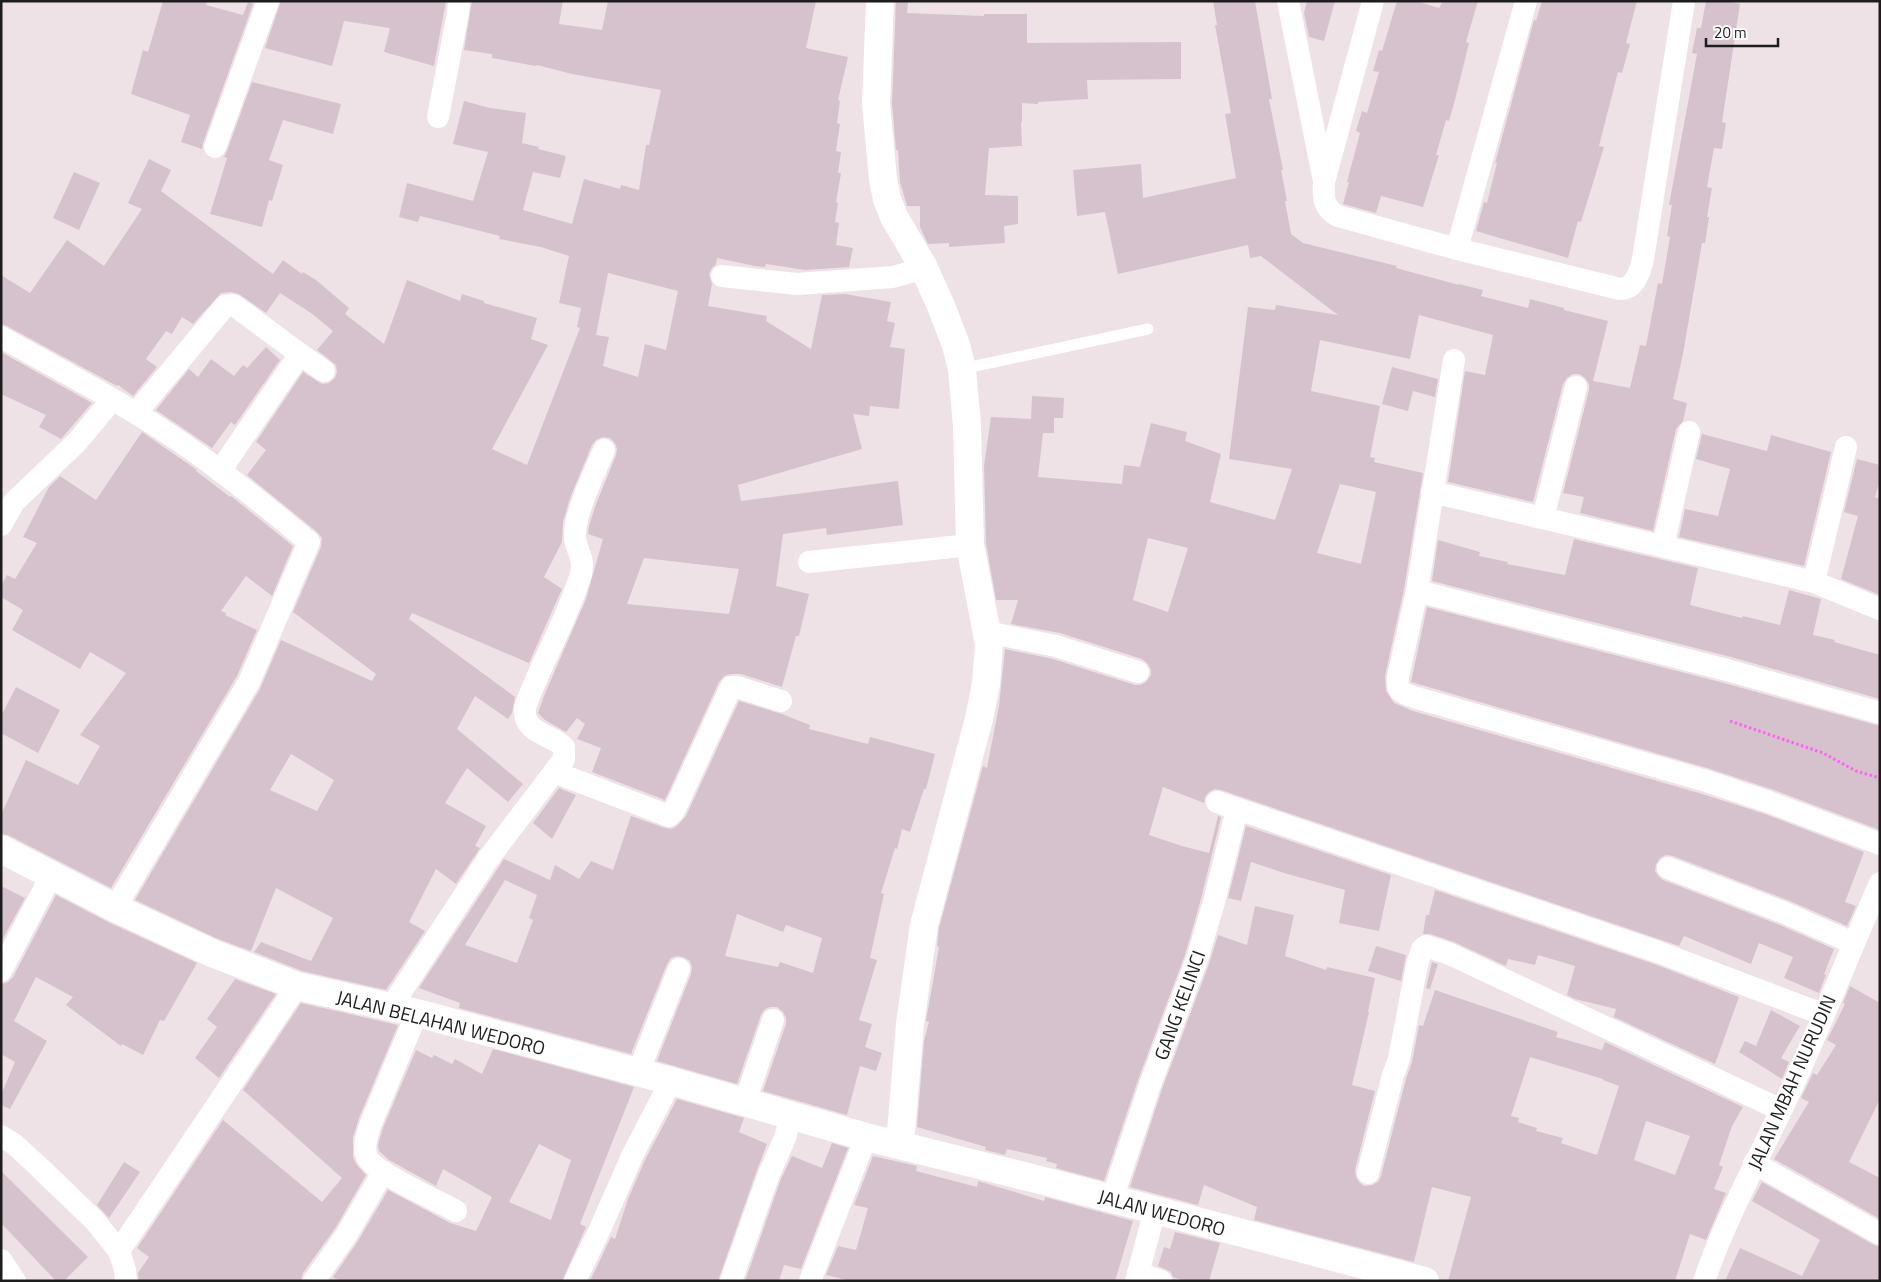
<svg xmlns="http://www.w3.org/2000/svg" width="1881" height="1282" font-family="'Titillium Web',sans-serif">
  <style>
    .building { fill: #d6c2cd; fill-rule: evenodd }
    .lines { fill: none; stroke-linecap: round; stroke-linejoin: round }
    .path { stroke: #ff62f3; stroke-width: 3; stroke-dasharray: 2.5 2.5; stroke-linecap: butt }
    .service { stroke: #fff; stroke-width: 11 }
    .minor { stroke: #fff; stroke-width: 22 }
    .tertiary { stroke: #fff; stroke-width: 28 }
    .labels { text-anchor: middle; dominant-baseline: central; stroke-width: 4; stroke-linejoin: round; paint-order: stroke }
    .street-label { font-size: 19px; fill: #1d1d1d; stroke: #fff }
  </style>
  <rect width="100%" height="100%" fill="#efe2e6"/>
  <!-- building -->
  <g class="building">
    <polygon points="163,1 207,1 206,5 243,15 248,2 253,4 203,143 202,149 181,142 190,115 131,94 143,50 148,52"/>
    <polygon points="281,1 446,1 434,66 384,52 390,28 344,21 332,66 265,48"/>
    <path d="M472,1h91l-4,23 43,6 6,-29h208l-10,47 42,9 -10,43 2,1 -3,22 3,1 -4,27 5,1 -3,21h3l-5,29 2,1 -3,19 4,1 -3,22 17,3 -4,19 -44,3 -39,-6 -1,3 -10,-1 -38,-8 -1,6 -4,4 -3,6 3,10 -4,22 59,10 -1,5 45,28 11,-54 23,-1 46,8 -4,19 8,2 -5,24 15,2 -6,60 -29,-3 -1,10 -16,-2 9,35 -124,36 3,16 157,-20 5,44 -76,10 -1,-7 -43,6 -7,52 33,8 -10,42h-3l-14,51 -41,-13h-10l-7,2 -5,6 -54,118 -73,-28 9,-24 -24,-9 8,-15 -8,-6 -11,14 -21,-12 -7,-7 6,-17 42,-97 17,-60 -15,-5 1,-8 6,-19 21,-52 1,-6 -2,-6 -5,-5 -7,-1 -7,3 -4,5 -22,53 -7,24 -1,20 -18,35 18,12 -33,74 -117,-50 -3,6 106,78 -3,16 -4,6 -33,-23 -18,33 66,55 -15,18 -41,-34 -22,35 41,23 -11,20 5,2 -24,36 -20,-15 -27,53 16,9 -39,59 -84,-19 -48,-19 7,-10 50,19 22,-43 -57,-30 -25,63 -33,-12 -83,-39 125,-211 21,-49 91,41 4,-7 -83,-62 28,-65 1,-9 -5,-6 -70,-57 19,-25 -10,-8 47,-70 19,12 7,-1 6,-5 2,-6 -1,-7 -19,-15 16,-19 -22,-18 -31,-20 -14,20 -27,-19 -8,-2 -10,1 -28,31 -11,-7 -10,17 -6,-3 -20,28 11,8 -24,29 -15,-11 -1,1 -110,-60 -6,-2v-49l29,18 37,-53 37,26 38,-57 -14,-6 21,-44 22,11 -10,21 112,83 10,-14 19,14 1,-2 13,8 33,28 -4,6 39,30 23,-64 53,21 2,-7 22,7v2l53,15 -6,21 17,6 -56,104 35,16 53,-137 -3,-1 4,-19 -22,-5 10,-47 -28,-9 -42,-8 1,-3 -59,-15 -21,-5 -2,6 -19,-5 8,-34 66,18 15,-49 -35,-8 11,-43 26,7 36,5 -4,30 17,4 -1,2 28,7 -6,22 -27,-6 -10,38 49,14 12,-45 36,10 1,-4 18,5 7,-45h3l12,-55 -89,-16 -35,-9 -1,1 -44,-8v-4l-28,-4zM608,273l70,18 -12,59 -21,-6 -7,33 -35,-11 6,-29 -13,-2zM644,558l95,11 -10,45 -102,-10zM291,754l43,26 -17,31 -47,-21z"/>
    <polygon points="896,1 908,2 907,13 984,16 984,14 1027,14 1027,43 1181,42 1181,79 1087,80 1088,99 1038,102 1038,104 1022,103 1022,122 1021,122 1022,146 989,148 985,195 1018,196 1018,224 1004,226 1005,243 949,247 949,243 928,244 920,227 920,206 907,206 900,182 898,150 896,150 892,104"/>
    <path d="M1213,1h42l17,98h-3l14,71h-2l6,31h-2l6,33 12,9 94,23 -1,2 63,17v-1l24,6 -2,6 47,12 2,-9 34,9v2l44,11 -15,60 37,7 10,-43 6,1 12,-63 4,1 8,-47 -3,-1 5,-31h-3l28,-151 -5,-1 5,-25h4l5,-27h21l13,3 -18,118 4,1 -4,26 -8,-1 -7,39 5,1 -5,29h2l-4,26h-3l-19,111 -10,45 14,4 -4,18 -7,8 -23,102 -73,-18 4,-16 -21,-4 26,-103v-6l-4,-6 -6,-4h-6l-6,4 -4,6 -30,118 -85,-20 17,-111 20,4 8,-40 -74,-20 -9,44 -90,-19 -9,51 69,15 -10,51 5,1 -1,4 49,11 -19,116 -19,87 1,15 8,12 19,8 286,82 66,21 99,38 -19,50 11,4 -9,20 -57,-25 -117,-45 -7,-1 -6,3 -4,6 -1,7 3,5 5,4 117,45 54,24 -10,25 2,1 -7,18 -35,-15 9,-21 -34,-14 -8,21 -67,-28 -5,10 -458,-156 -6,-1 -6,3 -4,5 -1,6 -41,-16 -14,48 33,11 27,7 9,-37 3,1 -20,82 -16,56 -47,125 -34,101 -48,-13 1,-4 -11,-3 1,-3 -40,-9 -2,6 -20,-5 1,-3 -69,-20 7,-86 5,-19 -3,-1 13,-74 -2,-1 2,-18 44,-162 4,2 12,-62 6,-57 48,10 82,26h5l6,-3 5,-7v-5l-3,-6 -6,-5 -82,-26 -49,-9 7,-24h-22l-10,-57 -2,-77 7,-49 40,2 1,-23 32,2 -1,20h-9v15h-11l-5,44 84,7 2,-19 16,2 11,-44 36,9 -2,9 36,13 -11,48 65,18 17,-51 -63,-10 19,-152 27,3 1,-5 62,10 -77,-59 -11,2 -2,-13 -130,29 -13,-62 -28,4 -4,-46 68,-6 2,34 93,-20 -11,-64 6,-1 -16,-88h2zM1340,484l36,8 -15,72 -44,-11zM1148,538l40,10 -20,64 -35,-12z"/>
    <polygon points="1307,1 1335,1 1324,41 1309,37 1304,13"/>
    <polygon points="1397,1 1416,1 1439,8 1443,1 1478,1 1466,42 1469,43 1455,100 1449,121 1446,120 1436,155 1439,155 1423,207 1381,196 1376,213 1343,204 1349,182 1347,182 1360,133 1356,131 1362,111 1367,113 1379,72 1373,71 1379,50 1382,51"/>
    <polygon points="1542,1 1637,1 1626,43 1630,44 1622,73 1618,72 1599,146 1604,147 1581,222 1578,221 1568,258 1476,231 1484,202 1487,203 1497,163 1495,163 1534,20 1536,21"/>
    <polygon points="252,82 341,104 333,134 283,120 269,160 283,165 272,201 269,200 262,227 210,214 227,158 224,157 227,151"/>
    <polygon points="74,172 100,183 79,230 53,218"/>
    <polygon points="266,347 280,360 235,425 231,422 212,448 156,410 189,369 198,377 211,359 234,376 243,365 247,368"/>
    <polygon points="1,352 92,403 61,439 39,427 46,415 1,394"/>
    <polygon points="1392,367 1438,379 1435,397 1413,391 1408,411 1382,404"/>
    <polygon points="142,432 197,470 196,471 230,497 231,496 293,546 272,596 246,576 221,611 226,613 225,615 257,630 237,676 111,888 8,835 1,834 1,815 26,760 78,785 100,746 80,735 126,673 90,652 80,669 12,630 23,610 1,597 1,586 7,575 15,579 37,543 23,537 49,487 60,476 96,500"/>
    <polygon points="1702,434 1767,451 1771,435 1831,452 1804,566 1679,537 1685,509 1718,516 1730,469 1696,459"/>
    <polygon points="1857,459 1880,465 1880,480 1875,497 1880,499 1880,595 1841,579 1858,516 1844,512"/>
    <polygon points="1574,539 1698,568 1690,605 1742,618 1743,616 1780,625 1789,590 1821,599 1813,635 1835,640 1834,642 1880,655 1880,699 1731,657 1432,581 1438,540 1480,552 1479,556 1508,562 1507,564 1565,575"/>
    <polygon points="1427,607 1724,683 1880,726 1880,830 1774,790 1707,768 1411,682"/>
    <polygon points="16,687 60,710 38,753 1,733 1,716"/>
    <path d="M739,701l43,13 28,11 -1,4 59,15 2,-7 65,17 -9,35h-2l-14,43 -8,-3 -5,20 -2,-1 -14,45 3,1 -14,64 7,2 -18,60 13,4 -7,23 17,6 -6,18 -16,-5 -13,49 -84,-24 23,-67v-6l-3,-6 -6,-5h-7l-6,3 -3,5 -24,69 -80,-23 34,-87 1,-6 -2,-7 -7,-4 -6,-1 -6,2 -4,6 -36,90 -172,-46 1,-5 -41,-15 85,-129 46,21 5,-15 24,14 12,-18 22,9 18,-54 34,12 7,1 6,-4 8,-9zM505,880l32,15 -8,23 4,2 -16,43 -52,-18zM737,914l46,18 3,-7 36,13 -9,35 -33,-11 -2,5 -53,-11z"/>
    <polygon points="559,788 576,795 552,839 533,823"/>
    <polygon points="1246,826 1391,875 1379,931 1339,923 1345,890 1284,873 1251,862 1241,901 1228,898"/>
    <polygon points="1,886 25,898 1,942"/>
    <polygon points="1435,890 1657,965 1739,997 1715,1064 1614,1017 1616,1009 1575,999 1567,995 1575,966 1538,955 1535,965 1508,959 1506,966 1454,942 1430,934 1423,934 1426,915 1429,915"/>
    <polygon points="56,895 108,922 197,963 164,1021 160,1020 143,1055 122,1044 121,1046 66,1005 73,997 36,977 14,1021 47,1041 10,1109 1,1105 1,1095 15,1062 1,1054 1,984 8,982 13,977"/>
    <path d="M1255,906l39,9 -9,41 41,14 1,-3 48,11 -7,34h1l-17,73 23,6 -20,79 1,7 3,5 5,4 8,-1 6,-3 3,-6 25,-97 6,-17 7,-37 4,1 12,-36 123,42 -2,5 46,13 3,-8 138,65 -11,19 -13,39 4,2 -9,22 12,4 -20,47 -16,-6 -15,47h-227l23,-84 -39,-10 -18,75 -160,-42 3,-13 -53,-22 -6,20 -68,-18 32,-98 47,-125 9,-29 29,10zM1530,1057l73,22v1l16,6 -22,69 -36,-12 2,-5 -27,-7 1,-3 -19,-6 1,-4 -8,-2zM1646,1121l44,15 -15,39 -41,-15z"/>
    <polygon points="1376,946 1406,955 1401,981 1368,971"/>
    <polygon points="1432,962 1438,964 1430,989 1426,988"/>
    <polygon points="235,979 276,994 219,1078 195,1058 217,1027 207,1019"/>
    <polygon points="1850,986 1880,1003 1880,1099 1849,1162 1880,1178 1880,1219 1774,1159 1809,1102 1801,1098 1813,1073 1817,1075 1836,1045 1827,1040 1845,1004 1843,1003"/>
    <polygon points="301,1003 398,1025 359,1118 353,1137 353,1157 357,1165 366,1175 336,1227 303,1273 301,1281 139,1281 138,1273 149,1257 137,1248 223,1120 322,1202 342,1178 243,1090"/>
    <polygon points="1771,1010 1800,1026 1781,1058 1789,1062 1782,1079 1739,1052 1745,1041 1756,1046"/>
    <path d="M493,1049l141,38 -54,137 6,3 -24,54h-222l-7,-4 25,-36 30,-51 62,33 26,8 16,-34 -49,-28 -7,17 -47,-26 -10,-9 -1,-6 5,-17 33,-78 16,8 2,-3 18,9 3,-5 27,15zM539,1144l32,16 -20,60 -42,-18z"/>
    <polygon points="677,1099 744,1118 739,1132 767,1144 757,1170 718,1281 590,1281 611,1237 615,1239 628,1199 645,1160"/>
    <polygon points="832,1143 848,1148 801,1269 784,1265 779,1281 745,1281 781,1179 792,1156 822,1168"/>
    <polygon points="873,1156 917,1166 916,1171 977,1187 978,1181 1044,1201 1045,1197 1133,1221 1115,1281 851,1281 826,1275 838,1246 856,1250 868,1208 854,1205"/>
    <polygon points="124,1162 140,1172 109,1218 97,1205"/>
    <polygon points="1,1171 88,1257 64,1281 56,1281 1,1223"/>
    <polygon points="1762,1182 1874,1245 1880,1247 1880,1281 1725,1281 1740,1248 1802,1276 1820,1240 1752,1201"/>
    <polygon points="1175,1232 1220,1243 1209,1281 1184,1281 1173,1277 1171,1272 1158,1266 1164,1247 1170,1249"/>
  </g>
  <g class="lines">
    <!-- path -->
    <polyline class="path" points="1730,721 1823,753 1856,771 1880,778"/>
    <!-- service -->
    <polyline class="service" points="962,369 1148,329"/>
    <!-- minor -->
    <g class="minor">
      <polyline points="1288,1 1323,176"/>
      <path d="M1373,1l-49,181c-1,16 -1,26 14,34l119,33 163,40c15,0 20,-17 23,-30l41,-258"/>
      <polyline points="438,117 458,13 459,1"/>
      <polyline points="215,147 268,1"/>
      <polyline points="1457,249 1526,1"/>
      <polyline points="722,276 797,284 893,277 911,272 923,266"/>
      <path d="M1,337c59,33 119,64 175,102 46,31 90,67 133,103l-60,140 -134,226"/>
      <path d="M1454,360l-37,231 -19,86c-2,16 5,16 19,21l286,82 66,22 111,42"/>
      <polyline points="136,413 225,306 232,305 235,306 300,354"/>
      <polyline points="220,471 300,354 324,371"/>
      <polyline points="1432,492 1814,582 1880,609"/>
      <polyline points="1543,518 1576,387"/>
      <polyline points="1,525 14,502 77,442 112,400"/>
      <polyline points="1663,546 1689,432"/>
      <polyline points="809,562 970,545"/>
      <polyline points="1814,582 1846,447"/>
      <polyline points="1417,591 1727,670 1880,713"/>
      <polyline points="987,632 1056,646 1138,672"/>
      <polyline points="554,772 669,816 674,811 731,687 737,687 781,701"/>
      <polyline points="1217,802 1661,953 1822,1014"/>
      <polyline points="1668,868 1785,913 1853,943"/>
      <polyline points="1,971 51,876"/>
      <path d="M391,1007l97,-148 76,-100v-12c-15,-14 -42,-14 -39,-40 16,-44 41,-85 55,-130 7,-21 -7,-28 -5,-44 1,-23 20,-61 29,-83"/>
      <path d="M417,1013l-46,110c-3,10 -9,23 -4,34 7,16 72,44 89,54"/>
      <polyline points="638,1073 679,969"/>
      <polyline points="745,1102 773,1020"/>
      <polyline points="1,1136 14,1144 38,1166 95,1221 119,1251 125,1270 126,1281"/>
      <polyline points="1754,1163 1880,1234"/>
      <polyline points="1368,1173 1393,1075 1399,1059 1417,965 1422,949 1426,946 1450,954 1781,1110"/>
      <polyline points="1112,1199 1150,1085 1197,959 1214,902 1237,809"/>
      <polyline points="119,1251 297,986"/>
      <polyline points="1,1260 15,1281"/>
      <polyline points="1138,1273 1161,1281"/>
      <polyline points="314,1281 347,1234 383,1172"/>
      <polyline points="575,1281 600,1229 633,1154 671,1081"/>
      <polyline points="731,1281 769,1174 785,1138 791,1115"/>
      <polyline points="810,1281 866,1137"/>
      <polyline points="1136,1281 1155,1210"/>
      <path d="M1704,1281c24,-69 60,-132 90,-198 30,-66 57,-134 86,-200"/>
    </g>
    <!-- tertiary -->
    <g class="tertiary">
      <polyline points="880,1 876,104 883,179 887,199 894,217 923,266 941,306 956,345 962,369 967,426 970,545 989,644 986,684 979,719 924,925 910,1024 900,1144"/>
      <polyline points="1,849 115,908 212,953 297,986 417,1013 671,1081 866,1137 1044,1181 1425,1281"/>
    </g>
  </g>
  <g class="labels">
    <!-- street labels -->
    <g class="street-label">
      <text transform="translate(1179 1005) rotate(-70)">GANG KELINCI</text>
      <text transform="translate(441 1022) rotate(14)">JALAN BELAHAN WEDORO</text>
      <text transform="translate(1791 1082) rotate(-66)">JALAN MBAH NURUDIN</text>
      <text transform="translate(1162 1212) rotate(15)">JALAN WEDORO</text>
    </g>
  </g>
  <!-- border -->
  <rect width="1881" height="1282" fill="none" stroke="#1d1d1d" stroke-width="5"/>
  <!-- scale -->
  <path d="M1706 38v8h72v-8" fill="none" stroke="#1d1d1d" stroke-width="2.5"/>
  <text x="1714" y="38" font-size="15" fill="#1d1d1d" stroke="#ffffff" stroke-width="4" paint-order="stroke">20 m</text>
</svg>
